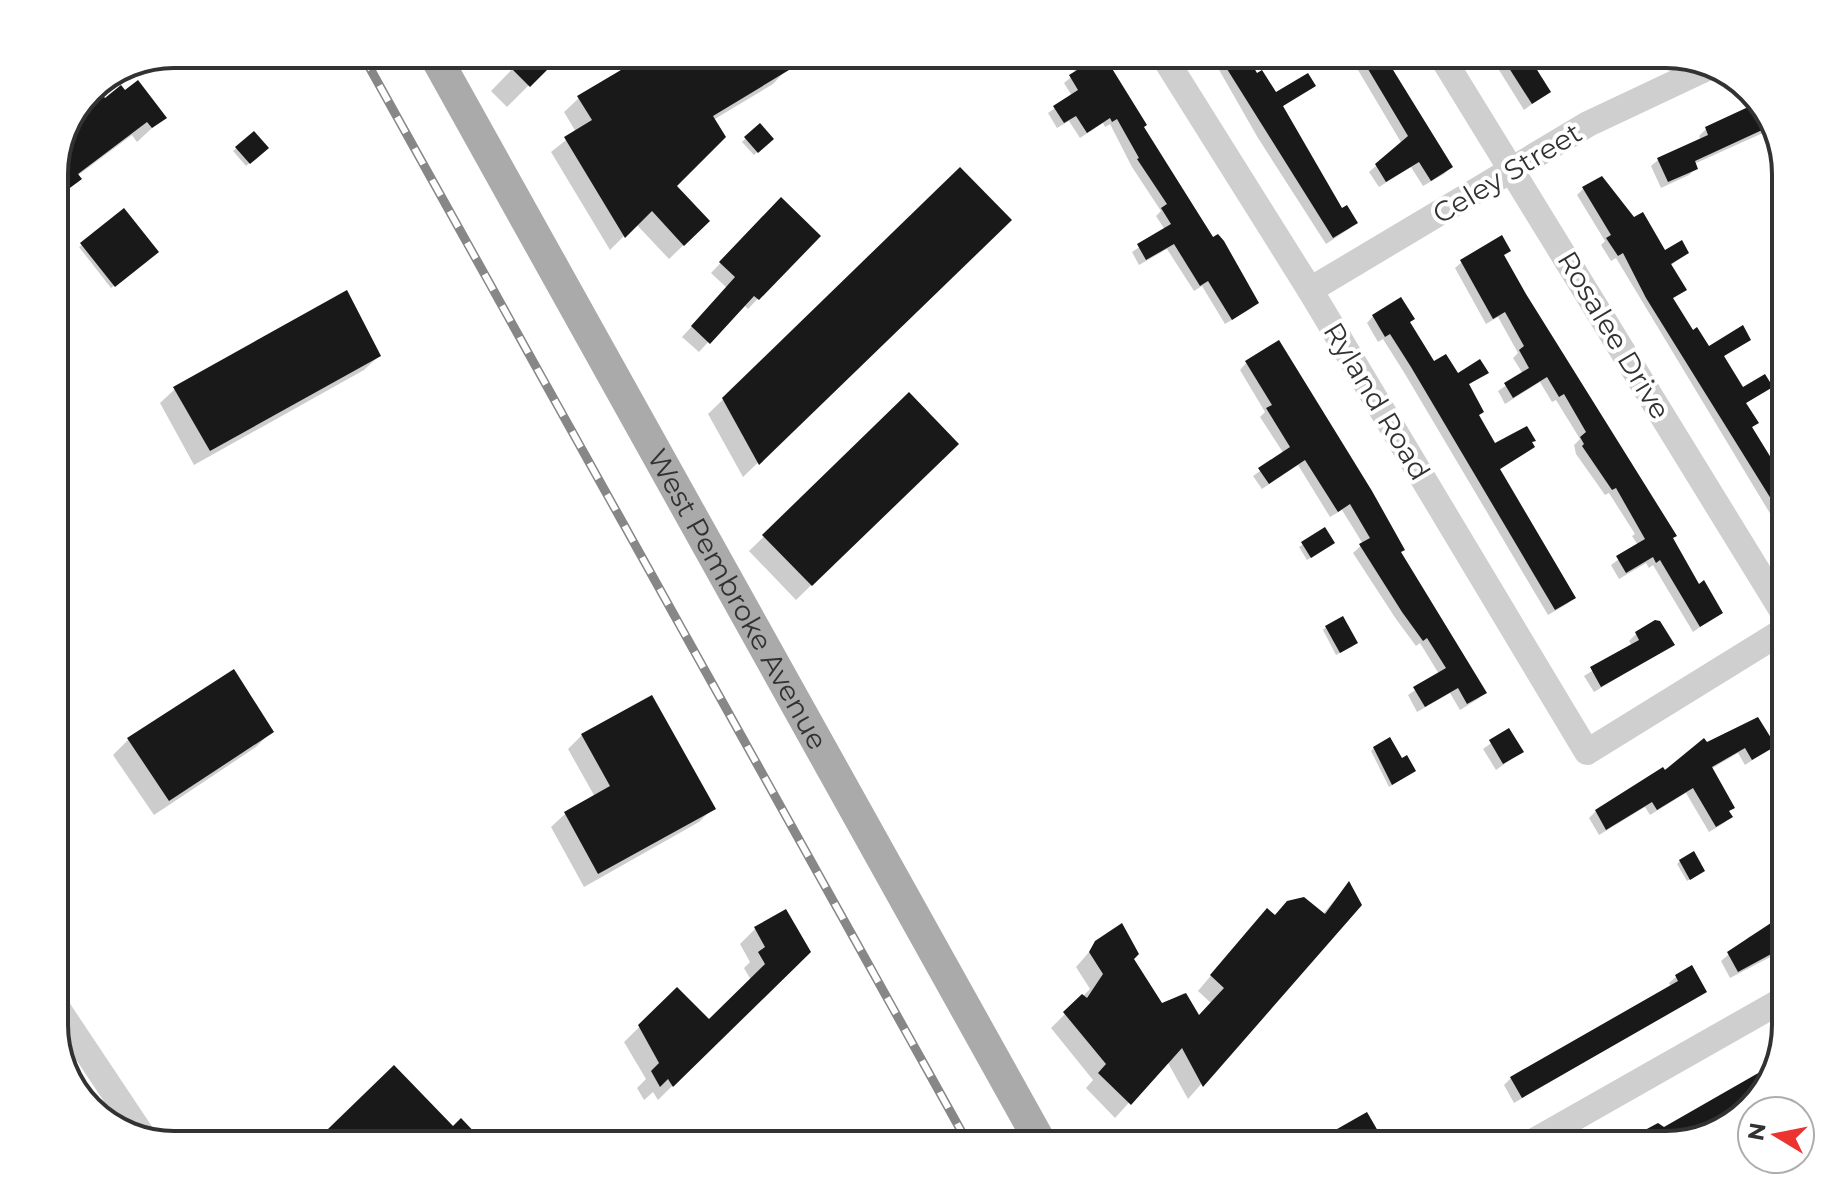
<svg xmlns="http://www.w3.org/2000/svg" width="1840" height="1199" font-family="Montserrat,sans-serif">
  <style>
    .shadow { fill: #0003 }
    .building { fill: #191919 }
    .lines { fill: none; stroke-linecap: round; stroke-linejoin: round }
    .minor { stroke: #cfcfcf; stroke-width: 26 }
    .major { stroke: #aaa; stroke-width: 32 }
    .rail-casing { stroke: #878787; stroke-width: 9 }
    .rail { stroke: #fff; stroke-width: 6; stroke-dasharray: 18; stroke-linecap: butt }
    .labels { text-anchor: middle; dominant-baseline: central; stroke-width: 8; stroke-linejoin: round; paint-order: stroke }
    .street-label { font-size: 28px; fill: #323232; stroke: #fff }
    .rim { fill: none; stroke: #323232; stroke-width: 4 }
  </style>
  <rect width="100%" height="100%" fill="#fff"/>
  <!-- shadow -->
  <g class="shadow">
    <polygon points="527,54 560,54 507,107 491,91"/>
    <polygon points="648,54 778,54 787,69 773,84 713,120 674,186 693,236 669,259 636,224 610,250 551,152 576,132 564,112 579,98"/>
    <polygon points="1064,54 1102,54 1145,125 1142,127 1256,303 1250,309 1225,324 1202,286 1194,291 1167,249 1139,265 1132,252 1165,230 1156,216 1161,211 1132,167 1110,124 1105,127 1103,123 1080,138 1069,121 1057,128 1048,113 1072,96 1064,83 1076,73"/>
    <polygon points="1210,54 1244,54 1257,76 1275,95 1313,85 1282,107 1341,211 1356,222 1349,229 1326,244 1258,138"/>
    <polygon points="1340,54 1390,54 1388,64 1451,167 1444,174 1423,186 1411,167 1379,187 1369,172 1402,144 1355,65 1350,67"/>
    <polygon points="1489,54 1525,54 1548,92 1524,110"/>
    <polygon points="104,101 164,117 137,142 132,135 77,176 79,179 54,201 54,167"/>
    <polygon points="1770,114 1774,128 1694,164 1696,168 1689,175 1661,188 1651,166 1658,160 1701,140 1699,136 1706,129"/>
    <polygon points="759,126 771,139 754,155 742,142"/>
    <polygon points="254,133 266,148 246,166 233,151"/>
    <polygon points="960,170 1009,220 743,477 708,414"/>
    <polygon points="1583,189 1634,220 1665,253 1687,253 1670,266 1684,289 1672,299 1693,333 1708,348 1749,339 1723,357 1742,390 1771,386 1745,404 1756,423 1751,429 1775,469 1786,463 1783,535 1616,258 1611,261 1601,245 1605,241 1577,195"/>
    <polygon points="781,200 818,236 748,309 743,304 699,352 682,337 727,288 711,273"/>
    <polygon points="82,245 154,255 111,288 79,247"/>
    <polygon points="1509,250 1503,256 1698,586 1721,612 1693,632 1653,565 1649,568 1646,563 1619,579 1611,565 1638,545 1632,536 1635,534 1609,493 1605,495 1576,454 1574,445 1580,439 1556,400 1552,402 1540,382 1505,404 1498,391 1523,374 1513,358 1518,353 1498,317 1486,324 1455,268 1462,262"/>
    <polygon points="1373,316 1408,323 1434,364 1457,375 1486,372 1467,386 1477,416 1495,446 1530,443 1532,446 1498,471 1573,598 1567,604 1548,615 1405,374 1383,339 1378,342 1367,323"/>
    <polygon points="379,356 364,370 194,465 160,403 175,389"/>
    <polygon points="1246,363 1399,553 1485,692 1478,699 1460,710 1450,693 1417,712 1408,695 1439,674 1420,643 1416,646 1396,619 1353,553 1363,544 1342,510 1330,517 1298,465 1262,489 1253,476 1284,454 1260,417 1265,412 1240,370"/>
    <polygon points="909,395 956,444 796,600 749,551"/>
    <polygon points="1324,530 1329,546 1307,560 1299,547"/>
    <polygon points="1326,627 1353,646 1336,655 1323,630"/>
    <polygon points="1636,634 1672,645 1594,692 1584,676 1632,646 1629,641"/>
    <polygon points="233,672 271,732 256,747 154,815 113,755 128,740"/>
    <polygon points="1508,731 1521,752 1496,770 1483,749"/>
    <polygon points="582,735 713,808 699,822 584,887 551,827 565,814 595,797 568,749"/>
    <polygon points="1706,745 1774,746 1745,765 1738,753 1711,769 1730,817 1724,823 1709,832 1686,793 1650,815 1645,807 1599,835 1589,818 1596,811"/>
    <polygon points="1374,748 1411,773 1389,787 1371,751"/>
    <polygon points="1680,861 1700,873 1687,881 1677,864"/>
    <polygon points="1348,884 1360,905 1188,1099 1167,1061 1115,1118 1086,1088 1093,1080 1051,1028 1090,989 1076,967 1097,943 1132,959 1161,1006 1184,993 1198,1017 1211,1003 1198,991 1253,925 1274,917 1323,914"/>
    <polygon points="786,912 808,952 658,1100 653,1092 644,1100 637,1088 646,1079 624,1042 677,990 709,1022 751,980 744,968 750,962 740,944 755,929"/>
    <polygon points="1786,916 1786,949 1730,978 1721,961 1749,937"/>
    <polygon points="1676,977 1704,992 1514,1103 1504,1085 1511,1078 1671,987 1669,983"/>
    <polygon points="1773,1067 1766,1091 1732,1123 1666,1145 1633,1145 1646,1132 1658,1125 1664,1129"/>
    <polygon points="394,1068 468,1145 315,1145"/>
  </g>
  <!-- building -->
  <g class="building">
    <polygon points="525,54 563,54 530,87 511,68"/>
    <polygon points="648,54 780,54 789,70 713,116 726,137 677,186 710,221 684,246 652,211 625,238 564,137 592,120 577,96"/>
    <polygon points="1103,54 1147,125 1144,127 1213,237 1218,234 1224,241 1259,303 1232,320 1208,281 1200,286 1174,244 1146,260 1137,244 1171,224 1161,208 1167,204 1137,159 1139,158 1117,119 1112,122 1110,118 1087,133 1076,116 1064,123 1053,106 1078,90 1069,75"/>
    <polygon points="1359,54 1408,54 1390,65 1453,167 1431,181 1419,162 1386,182 1375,164 1408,136"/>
    <polygon points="1500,54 1527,54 1551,92 1532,104"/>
    <polygon points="1247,56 1257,73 1262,70 1276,92 1308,73 1316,86 1283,106 1342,208 1347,205 1358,223 1333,238 1227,69"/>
    <polygon points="138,80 167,118 152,128 147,122 78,174 82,179 63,193 54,181 54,167 83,103 99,91 105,98 121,85 125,90"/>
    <polygon points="1759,102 1770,114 1773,125 1695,161 1698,169 1668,182 1657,158 1708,135 1705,127"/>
    <polygon points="760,123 774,139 758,153 744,137"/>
    <polygon points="254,131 269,148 250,164 235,147"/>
    <polygon points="960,167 1012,220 759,465 722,398"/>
    <polygon points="1602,176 1634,217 1643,212 1665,250 1682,240 1689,253 1671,264 1687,290 1673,298 1693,330 1697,327 1709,346 1743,325 1751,340 1724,356 1743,387 1765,374 1773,387 1746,403 1759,423 1752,427 1776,466 1780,463 1786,472 1786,523 1646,298 1623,253 1618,256 1606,238 1611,235 1582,187"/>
    <polygon points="781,197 821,236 759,300 754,296 710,344 691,326 735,277 719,262"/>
    <polygon points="124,208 159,252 115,287 80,243"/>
    <polygon points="1502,235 1511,251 1504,255 1526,294 1677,536 1673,538 1699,584 1704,580 1723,613 1700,627 1660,560 1656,563 1653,557 1626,573 1616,556 1645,539 1616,488 1612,490 1582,446 1584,444 1580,437 1586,432 1564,394 1559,397 1547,377 1513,398 1504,383 1529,368 1519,350 1524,346 1505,312 1493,319 1460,260"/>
    <polygon points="347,290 381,356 210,451 173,387"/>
    <polygon points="1401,297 1415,319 1410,322 1434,361 1446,354 1458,373 1480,359 1489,373 1469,384 1484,412 1479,415 1495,443 1527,426 1536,441 1532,442 1535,447 1500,469 1576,598 1555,610 1411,367 1390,334 1385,337 1372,315"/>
    <polygon points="1279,340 1372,491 1405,550 1401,552 1487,693 1467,704 1458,688 1425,707 1413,687 1446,668 1427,638 1423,641 1402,612 1359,544 1370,538 1350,504 1338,512 1305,460 1269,484 1258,468 1290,447 1266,408 1272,405 1245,361"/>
    <polygon points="909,392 959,444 812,586 762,535"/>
    <polygon points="1325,527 1335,543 1311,558 1301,542"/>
    <polygon points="1343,616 1358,643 1340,653 1325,626"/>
    <polygon points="1655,620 1660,621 1675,645 1601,687 1590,667 1639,640 1635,632"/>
    <polygon points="234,669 274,732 169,801 127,738"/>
    <polygon points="652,695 716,809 598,874 564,812 610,786 581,734"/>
    <polygon points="1758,717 1776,746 1752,760 1745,748 1712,767 1735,808 1729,811 1733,817 1716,827 1693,788 1657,810 1652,802 1606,830 1595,810 1663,767 1665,770 1704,738 1707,742"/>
    <polygon points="1509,728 1524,752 1503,764 1489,740"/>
    <polygon points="1390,737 1402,758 1407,755 1416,771 1392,785 1373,747"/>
    <polygon points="1694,851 1705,871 1690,880 1679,860"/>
    <polygon points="1349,881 1362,905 1203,1087 1182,1048 1131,1105 1098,1073 1106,1064 1063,1012 1082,994 1087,998 1103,974 1089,952 1095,941 1122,923 1139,954 1134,959 1162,1003 1186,993 1199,1015 1224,988 1210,975 1267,908 1275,915 1287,901 1304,897 1325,914"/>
    <polygon points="786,909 811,952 673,1087 668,1079 660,1087 651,1071 659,1063 638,1025 677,987 709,1019 765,964 758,952 765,947 754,927"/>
    <polygon points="1786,913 1786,946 1738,972 1727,952"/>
    <polygon points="1692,965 1707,992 1522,1098 1510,1077 1678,981 1675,975"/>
    <polygon points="1774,1064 1766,1091 1743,1113 1710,1133 1652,1145 1645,1130 1658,1123 1664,1127"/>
    <polygon points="394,1065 453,1126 461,1118 479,1137 471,1145 344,1145 328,1129"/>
    <polygon points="1367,1112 1386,1145 1309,1145"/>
  </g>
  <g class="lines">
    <!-- minor -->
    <g class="minor">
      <polyline points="1162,54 1310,290 1587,752 1786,629"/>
      <polyline points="1440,54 1786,617"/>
      <polyline points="1310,290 1588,124 1709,67"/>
      <polyline points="54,1003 142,1135"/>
      <polyline points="1527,1145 1786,998"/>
    </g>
    <!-- major -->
    <path class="major" id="s1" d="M434,54l608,1091"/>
    <defs>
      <polyline id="rail" points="362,54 969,1145"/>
    </defs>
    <!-- rail casing -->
    <use href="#rail" class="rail-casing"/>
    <!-- rail -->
    <use href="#rail" class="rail"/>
  </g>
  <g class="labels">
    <!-- street labels -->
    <g class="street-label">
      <text transform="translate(1507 173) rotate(-31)">Celey Street</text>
      <text transform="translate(1614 335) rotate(59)">Rosalee Drive</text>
      <text transform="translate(1377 401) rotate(59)">Ryland Road</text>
      <text stroke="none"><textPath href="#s1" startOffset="624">West Pembroke Avenue</textPath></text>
    </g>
  </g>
  <!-- crop -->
  <path d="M0 0H1840V1199H0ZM174 68H1666A106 106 0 0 1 1772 174V1025A106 106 0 0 1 1666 1131H174A106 106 0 0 1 68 1025V174A106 106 0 0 1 174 68Z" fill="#fff" fill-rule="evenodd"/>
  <path class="rim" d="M174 68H1666A106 106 0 0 1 1772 174V1025A106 106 0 0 1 1666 1131H174A106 106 0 0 1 68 1025V174A106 106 0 0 1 174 68Z"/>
  <!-- north arrow -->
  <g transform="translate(1776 1135) rotate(280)"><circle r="38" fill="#ffffff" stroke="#adadad" stroke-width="2"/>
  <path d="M0-6L14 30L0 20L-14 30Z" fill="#ed3330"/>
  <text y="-12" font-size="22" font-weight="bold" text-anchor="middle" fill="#323232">N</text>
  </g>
</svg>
